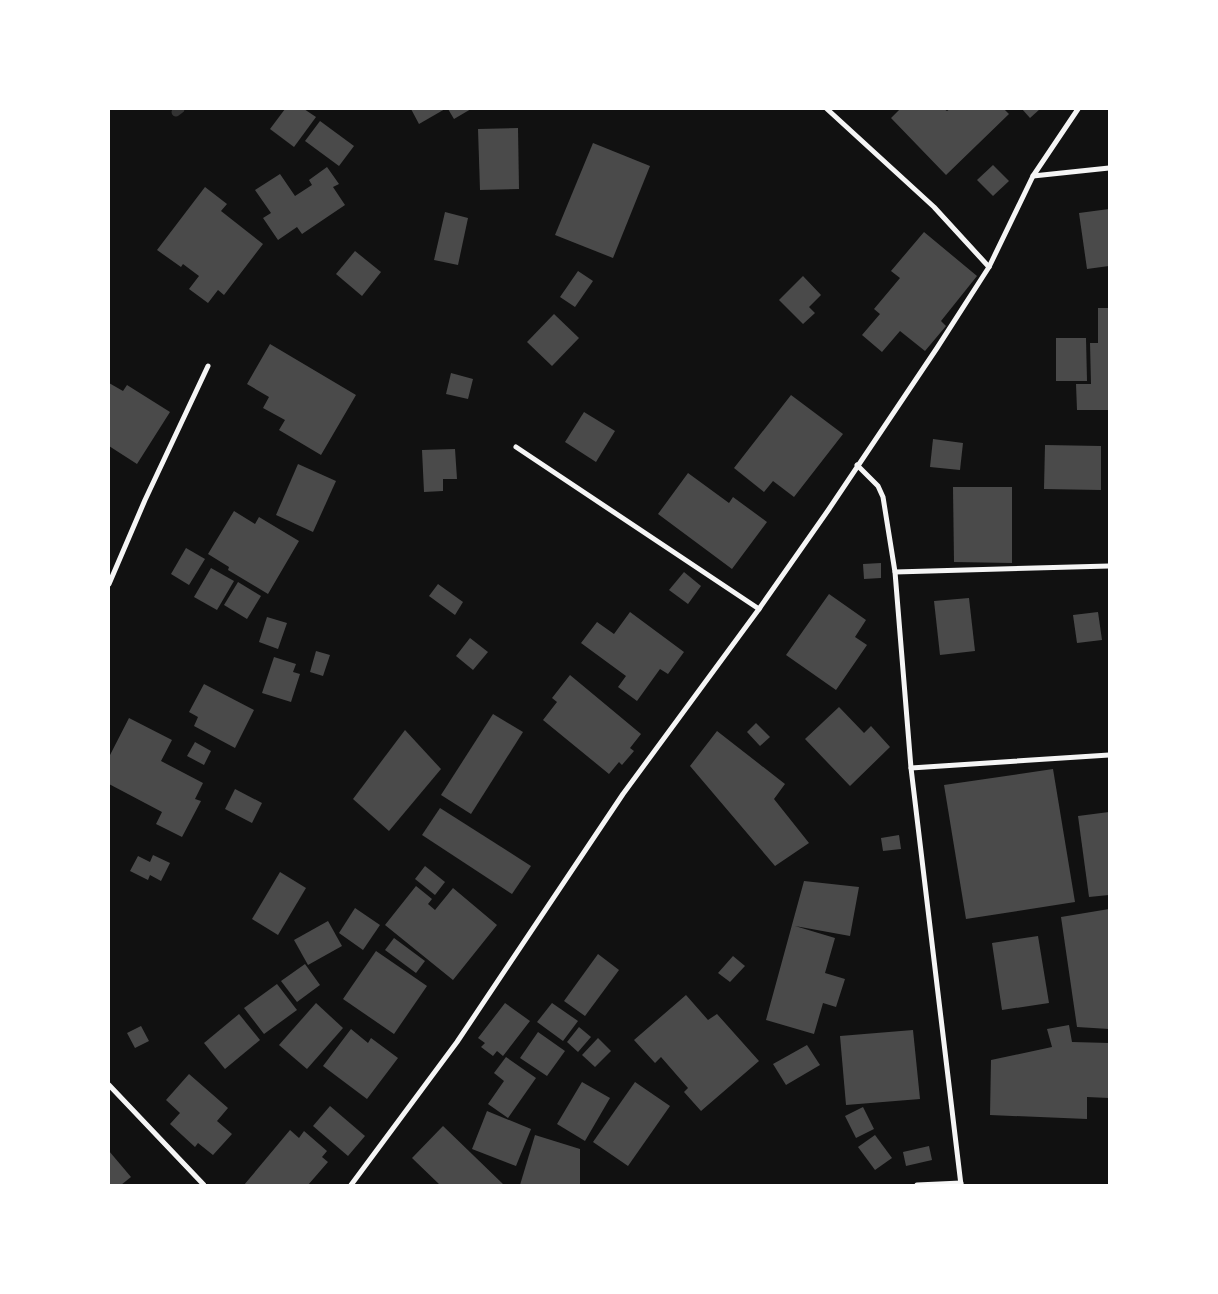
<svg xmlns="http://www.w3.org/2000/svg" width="1218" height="1294" font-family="'Golos Text',sans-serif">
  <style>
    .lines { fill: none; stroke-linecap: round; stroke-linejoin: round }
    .stream { stroke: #333; stroke-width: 9 }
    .building { fill: #4a4a4a }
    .minor { stroke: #f5f5f5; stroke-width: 5 }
  </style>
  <rect width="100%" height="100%" fill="#111"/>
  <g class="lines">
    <!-- stream -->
    <polyline class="stream" points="176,112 180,109"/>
  </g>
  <!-- building -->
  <g class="building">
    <polygon points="285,109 304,109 316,117 294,147 270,129"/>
    <polygon points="411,109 445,109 419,124"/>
    <polygon points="448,109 471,109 454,119"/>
    <polygon points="900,109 944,109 947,111 950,109 1004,109 1009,114 946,175 891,118"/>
    <polygon points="1022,109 1040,109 1030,118"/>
    <polygon points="320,121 354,146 339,166 305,141"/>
    <polygon points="518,128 519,189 480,190 478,129"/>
    <polygon points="593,143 650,166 613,258 555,235"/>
    <polygon points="993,165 1009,181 993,196 977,180"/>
    <polygon points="327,167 339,184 333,187 345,205 302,234 297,227 278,240 263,218 271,213 255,190 280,174 295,196 312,185 309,180"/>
    <polygon points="205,187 227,204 221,211 263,244 224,295 218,290 208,303 189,289 199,276 183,264 181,267 157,250"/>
    <polygon points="1109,209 1109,266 1087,269 1079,213"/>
    <polygon points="445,212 468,218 458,265 434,260"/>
    <polygon points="924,232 977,276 941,321 946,326 925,351 900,331 882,352 862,335 880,314 874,309 900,278 891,271"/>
    <polygon points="355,251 381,272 362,296 336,274"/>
    <polygon points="578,271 593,281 575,307 560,297"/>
    <polygon points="803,276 821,295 809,307 815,313 803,324 779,300"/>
    <polygon points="1098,308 1109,308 1109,410 1077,410 1076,384 1091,384 1090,343 1098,343"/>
    <polygon points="554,314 579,338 552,366 527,342"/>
    <polygon points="1056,338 1086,338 1087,381 1056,381"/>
    <polygon points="270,344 356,395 321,455 279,430 285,420 263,408 269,397 247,384"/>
    <polygon points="451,373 473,379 468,399 446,394"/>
    <polygon points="109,383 123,391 127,385 170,412 137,464 109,446"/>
    <polygon points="791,395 843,434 794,497 773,481 764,492 734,468"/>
    <polygon points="584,412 615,431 596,462 565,442"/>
    <polygon points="933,439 963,443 960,470 930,467"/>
    <polygon points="1045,445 1101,446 1101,490 1044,489"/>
    <polygon points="455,449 457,479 443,479 443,491 424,492 422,450"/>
    <polygon points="298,464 336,481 313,532 276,515"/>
    <polygon points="688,473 729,503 733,497 767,522 732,569 658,514"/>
    <polygon points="953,487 1012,487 1012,563 954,562"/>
    <polygon points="234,511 255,524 259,517 299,541 268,594 228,570 229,567 208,554"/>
    <polygon points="186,548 205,559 189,585 171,574"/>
    <polygon points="881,563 881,578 864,579 863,564"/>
    <polygon points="211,568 234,581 217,610 194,597"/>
    <polygon points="684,572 701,586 688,604 669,590"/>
    <polygon points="238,582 261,596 247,619 224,605"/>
    <polygon points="438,584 463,602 455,615 429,596"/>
    <polygon points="829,594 866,620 855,637 867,645 836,690 786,655"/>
    <polygon points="969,598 975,651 940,655 934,601"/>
    <polygon points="630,612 684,652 668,674 660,669 637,701 618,687 626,676 581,643 597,622 614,634"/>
    <polygon points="1098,612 1102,640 1077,643 1073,615"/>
    <polygon points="267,617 287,623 278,649 259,642"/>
    <polygon points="470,638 488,652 473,670 456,656"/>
    <polygon points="316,651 330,655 323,676 310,672"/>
    <polygon points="274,657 296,664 293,672 300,674 291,702 262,693"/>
    <polygon points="570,675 641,734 630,748 634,751 622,765 619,762 609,774 543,720 557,702 552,698"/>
    <polygon points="204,684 254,710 235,748 194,726 198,717 189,712"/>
    <polygon points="839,707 864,733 871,726 890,747 850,786 805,739"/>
    <polygon points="493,714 523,732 471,814 441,795"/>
    <polygon points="129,718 172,740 161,761 203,783 195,799 201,801 182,837 156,824 162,812 109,784 109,757"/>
    <polygon points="756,723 770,737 760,746 747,732"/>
    <polygon points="405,730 441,769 389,831 353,799"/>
    <polygon points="717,731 785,784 774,799 809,843 775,866 690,766"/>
    <polygon points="195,742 211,751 204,765 187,756"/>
    <polygon points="1053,769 1075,902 966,919 944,785"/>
    <polygon points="235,789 262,803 252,823 225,809"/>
    <polygon points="440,808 531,866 512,894 422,835"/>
    <polygon points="1109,812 1109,895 1089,897 1078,816"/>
    <polygon points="899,835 901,849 883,851 881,838"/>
    <polygon points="153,855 170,863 161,881 150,875 148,880 130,871 138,856 150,862"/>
    <polygon points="425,866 445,882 435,895 415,879"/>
    <polygon points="280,872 306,888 278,935 252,919"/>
    <polygon points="804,881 859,887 850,936 795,926 835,938 825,973 845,979 836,1007 823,1003 814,1034 766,1020"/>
    <polygon points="416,886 432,899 428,904 435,910 453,888 497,925 453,980 385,925"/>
    <polygon points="355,908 380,925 363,950 339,933"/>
    <polygon points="1109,909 1109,1029 1077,1027 1061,917"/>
    <polygon points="328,921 342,946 308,965 294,940"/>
    <polygon points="1038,936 1049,1003 1002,1010 992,943"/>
    <polygon points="394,938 425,961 416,973 385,950"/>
    <polygon points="376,951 427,986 394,1034 343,999"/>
    <polygon points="598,954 619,970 585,1016 564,1001"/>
    <polygon points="733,956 745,966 730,982 718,973"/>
    <polygon points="305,964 320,985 297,1002 281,981"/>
    <polygon points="277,984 297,1010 264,1034 244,1008"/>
    <polygon points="686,995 708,1020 717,1014 759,1061 701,1111 684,1092 688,1088 661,1057 655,1063 634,1040"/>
    <polygon points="316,1003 343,1028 307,1069 279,1045"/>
    <polygon points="505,1003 530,1021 503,1056 497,1051 493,1056 481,1047 485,1043 478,1038"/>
    <polygon points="552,1003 578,1021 563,1041 537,1022"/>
    <polygon points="239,1014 260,1040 225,1069 204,1043"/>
    <polygon points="1069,1025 1072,1042 1109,1043 1109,1098 1087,1097 1087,1119 990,1115 991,1060 1052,1047 1047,1029"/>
    <polygon points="141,1026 149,1041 135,1048 127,1033"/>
    <polygon points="579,1027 591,1037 578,1052 567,1042"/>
    <polygon points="351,1029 368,1043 371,1038 398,1058 367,1099 323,1066"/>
    <polygon points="913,1030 920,1099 846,1105 840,1036"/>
    <polygon points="538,1032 565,1051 547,1076 520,1058"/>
    <polygon points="598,1038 611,1051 595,1067 582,1055"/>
    <polygon points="807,1045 820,1065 786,1085 773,1064"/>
    <polygon points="506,1057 536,1078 508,1118 488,1104 504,1081 494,1073"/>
    <polygon points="189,1074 228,1108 217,1121 232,1134 213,1155 198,1143 195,1147 170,1124 180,1113 166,1100"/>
    <polygon points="582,1082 610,1098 585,1141 557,1124"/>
    <polygon points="635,1082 670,1106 628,1166 593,1142"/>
    <polygon points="330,1106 365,1136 348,1156 313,1126"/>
    <polygon points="863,1107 874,1129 856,1138 845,1116"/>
    <polygon points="487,1111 531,1129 516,1166 472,1149"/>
    <polygon points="443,1126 504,1185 440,1185 412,1158"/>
    <polygon points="290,1130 299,1138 304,1131 327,1151 322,1157 328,1162 308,1185 244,1185"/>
    <polygon points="535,1135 580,1149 580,1185 520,1185"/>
    <polygon points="875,1135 892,1158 875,1170 858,1147"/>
    <polygon points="929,1146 932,1160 906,1166 903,1152"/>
    <polygon points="109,1151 131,1177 121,1185 109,1185"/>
  </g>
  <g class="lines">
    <!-- minor -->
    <g class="minor">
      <polyline points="827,109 934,207 989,267"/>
      <polyline points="1033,176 1109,168"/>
      <polyline points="516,447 759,609"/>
      <polyline points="857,465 878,486 883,497 895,572 911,768 961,1185"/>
      <polyline points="895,572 1109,566"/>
      <polyline points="109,584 145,500 208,366"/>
      <polyline points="911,768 1109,755"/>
      <polyline points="109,1085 204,1185"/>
      <polyline points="351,1185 457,1042 623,794 759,609 829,509 937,348 989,267 1033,176 1078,109"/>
      <polyline points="917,1185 961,1183"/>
    </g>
  </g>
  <!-- border -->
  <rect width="1218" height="1294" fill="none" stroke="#ffffff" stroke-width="220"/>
</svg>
